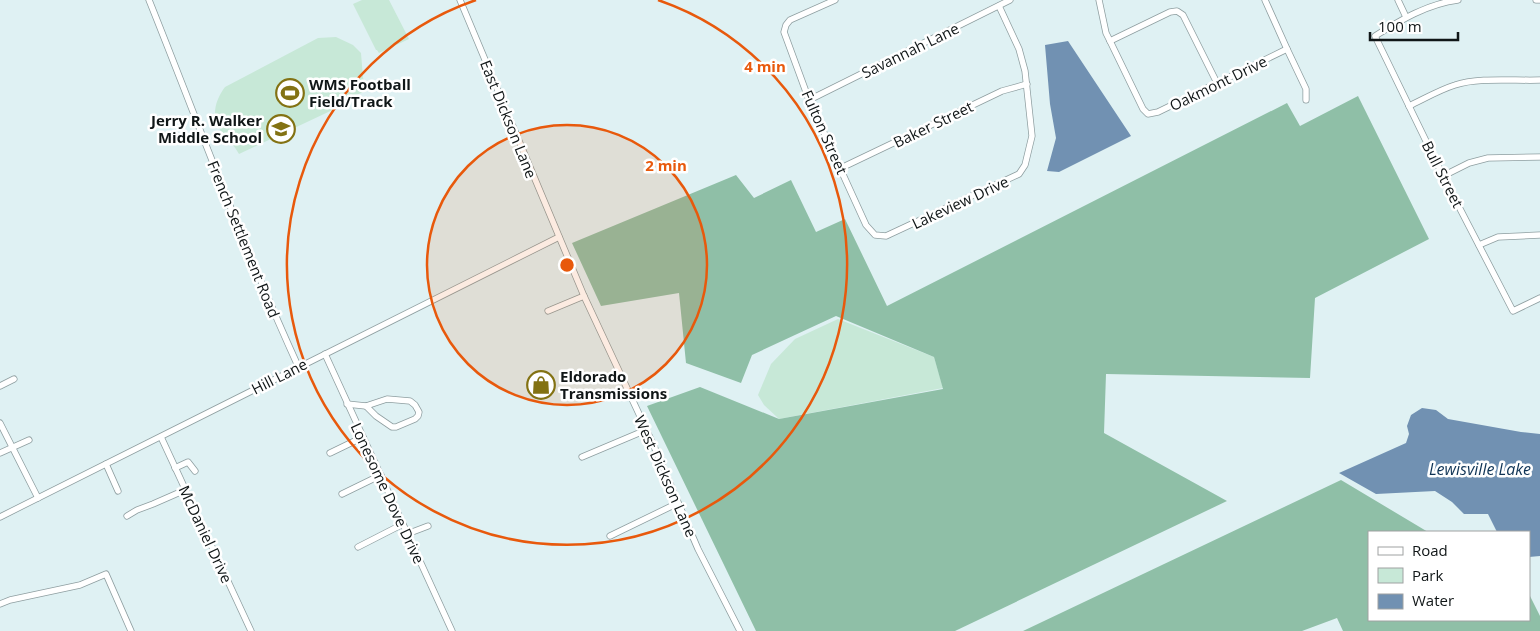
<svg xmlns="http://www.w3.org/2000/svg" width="1540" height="631" font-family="'Open Sans',sans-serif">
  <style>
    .green { fill: #c7e8d7 }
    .forest { fill: #8fbfa7 }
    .water { fill: #7191b2 }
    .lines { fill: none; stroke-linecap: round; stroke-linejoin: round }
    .minor-casing { stroke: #8e9ea0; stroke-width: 7 }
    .minor { stroke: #fff; stroke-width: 5.5 }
    .ring { fill: none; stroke: #e8590c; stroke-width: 2.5 }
    .labels { text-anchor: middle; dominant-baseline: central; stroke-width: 5; stroke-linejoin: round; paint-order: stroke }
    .street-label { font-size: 15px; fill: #101617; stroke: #fff }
    .poi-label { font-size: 15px; font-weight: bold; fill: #101617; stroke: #fff; text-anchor: start }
    .water-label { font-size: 16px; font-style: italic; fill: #0e3355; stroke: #fff }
    .centre { fill: #e8590c; stroke: #fff; stroke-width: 2.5 }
    .ring-label { font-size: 15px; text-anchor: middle; font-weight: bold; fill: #e8590c; stroke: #fff; stroke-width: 5; stroke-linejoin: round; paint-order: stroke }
  </style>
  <rect width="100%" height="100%" fill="#dff1f3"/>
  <!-- green -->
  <g class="green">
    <polygon points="362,0 389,0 409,39 379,53 377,50 376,50 353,4"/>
    <path d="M336,37l17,8 8,8 2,25 6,12 -23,9 -5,7 -102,48c-5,-9 -9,-12 -15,-19 -14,-16 -10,-33 1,-48l93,-49z"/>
    <polygon points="838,319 934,357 943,388 779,419 764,405 758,395 771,364 795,339"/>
  </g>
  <!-- forest -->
  <g class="forest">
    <polygon points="1358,96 1429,239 1315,298 1310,378 1106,374 1104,433 1227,501 955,631 756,631 647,406 700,387 779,419 943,389 934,357 836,316 752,355 741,383 686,363 679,293 601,306 572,243 736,175 754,198 791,180 816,232 845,219 887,306 1287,103 1300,126"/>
    <polygon points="1341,480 1428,532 1369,532 1369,620 1529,620 1529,594 1540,616 1540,631 1343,631 1337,618 1302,631 1023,631"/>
  </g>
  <!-- water -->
  <g class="water">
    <polygon points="1068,41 1131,136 1059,172 1047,171 1056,138 1050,104 1045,45"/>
    <polygon points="1422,408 1436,410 1448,419 1521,432 1540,434 1540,556 1529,557 1529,532 1497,532 1488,514 1464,514 1452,502 1435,491 1376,494 1339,473 1406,443 1409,434 1407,426 1411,415"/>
  </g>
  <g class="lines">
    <defs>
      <g id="minor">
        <path d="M149,0c49,122 94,246 149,366"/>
        <polyline points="460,0 584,296 653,444 698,549 740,631"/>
        <polyline points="835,0 790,20 786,25 784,32 809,100 866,225 875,235 886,236 1019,174 1025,165 1032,136 1025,71 1019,49 999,6"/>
        <polyline points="1099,0 1106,33 1110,41 1143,109 1148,114 1158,112 1287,49"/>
        <polyline points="1265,0 1287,49 1306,89 1306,100"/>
        <polyline points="1398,0 1406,17"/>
        <path d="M1458,0c-31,4 -57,20 -83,36l68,140 70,135 27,-13"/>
        <polyline points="1536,0 1540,0"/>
        <polyline points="1110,41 1170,12 1177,11 1183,15 1217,83"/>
        <polyline points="809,100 1010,0"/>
        <path d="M1409,106c15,-7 30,-16 46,-21 23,-8 60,-4 85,-5"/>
        <polyline points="841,168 1002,91 1027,84"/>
        <polyline points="1443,176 1469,163 1488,158 1540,157"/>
        <polyline points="1479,245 1498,237 1540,235"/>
        <polyline points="548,311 584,296"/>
        <polyline points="325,354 452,631"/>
        <polyline points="0,386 14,379"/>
        <polygon points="387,399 410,401 415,405 419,412 418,416 415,419 396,427 392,427 376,416 366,406"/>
        <polyline points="347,404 366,406"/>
        <polyline points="0,423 38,498"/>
        <polyline points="161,437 251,631"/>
        <polyline points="0,453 29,440"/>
        <polyline points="330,453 363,437"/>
        <polyline points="582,457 646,430"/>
        <polyline points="106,464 118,491"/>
        <polyline points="175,468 188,462 195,471"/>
        <polyline points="342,494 381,475"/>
        <polyline points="127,516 137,510 153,504 185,490"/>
        <polyline points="0,517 559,237"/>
        <polyline points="407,534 428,526"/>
        <polyline points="610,536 678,503"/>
        <polyline points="358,547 403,524"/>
        <polyline points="0,604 10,600 80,585 106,574 131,631"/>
      </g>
    </defs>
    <!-- minor casing -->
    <use href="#minor" class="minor-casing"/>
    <!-- minor -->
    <use href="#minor" class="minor"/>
  </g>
  <!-- distance rings -->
  <circle cx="567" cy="265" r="140" fill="#e8590c" fill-opacity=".12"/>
  <g class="ring">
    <circle cx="567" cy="265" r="140"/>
    <path d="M658 0A280 280 0 1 1 476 0"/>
  </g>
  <!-- icons -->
  <defs>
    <symbol id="stadium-ring" viewBox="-11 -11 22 22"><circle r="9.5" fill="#fff" stroke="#837213" stroke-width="1.5"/><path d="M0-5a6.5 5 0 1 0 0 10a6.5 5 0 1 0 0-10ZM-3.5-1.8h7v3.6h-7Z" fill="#837213"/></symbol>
    <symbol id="school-ring" viewBox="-11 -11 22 22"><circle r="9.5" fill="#fff" stroke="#837213" stroke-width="1.5"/><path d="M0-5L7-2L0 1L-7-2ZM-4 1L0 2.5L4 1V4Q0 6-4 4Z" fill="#837213"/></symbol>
    <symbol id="shop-ring" viewBox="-11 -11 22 22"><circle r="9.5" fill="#fff" stroke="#837213" stroke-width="1.5"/><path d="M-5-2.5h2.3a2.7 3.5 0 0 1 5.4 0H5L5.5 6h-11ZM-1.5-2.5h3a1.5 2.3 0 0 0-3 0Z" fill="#837213"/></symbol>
  </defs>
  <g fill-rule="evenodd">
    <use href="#stadium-ring" x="274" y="77" width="32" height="32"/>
    <use href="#school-ring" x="265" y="113" width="32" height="32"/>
    <use href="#shop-ring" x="525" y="369" width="32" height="32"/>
  </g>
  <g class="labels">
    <!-- street labels -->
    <g class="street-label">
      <text transform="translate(910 50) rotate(-26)">Savannah Lane</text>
      <text transform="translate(1218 83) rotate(-26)">Oakmont Drive</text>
      <text transform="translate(509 119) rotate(68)">East Dickson Lane</text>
      <text transform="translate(933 124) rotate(-26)">Baker Street</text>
      <text transform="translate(825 132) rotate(66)">Fulton Street</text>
      <text transform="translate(1443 174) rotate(63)">Bull Street</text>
      <text transform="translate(960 202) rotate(-25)">Lakeview Drive</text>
      <text transform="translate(244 239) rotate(68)">French Settlement Road</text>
      <text transform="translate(279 376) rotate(-27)">Hill Lane</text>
      <text transform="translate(666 476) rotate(66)">West Dickson Lane</text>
      <text transform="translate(388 493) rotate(65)">Lonesome Dove Drive</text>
      <text transform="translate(206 534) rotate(65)">McDaniel Drive</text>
    </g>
    <!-- poi labels -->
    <g class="poi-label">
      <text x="309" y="84">WMS Football<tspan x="309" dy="17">Field/Track</tspan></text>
      <text x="262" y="120" text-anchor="end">Jerry R. Walker<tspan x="262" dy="17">Middle School</tspan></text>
      <text x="560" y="376">Eldorado<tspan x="560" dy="17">Transmissions</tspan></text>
    </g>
    <!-- water labels -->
    <g class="water-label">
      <text x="1480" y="469">Lewisville Lake</text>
    </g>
  </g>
  <circle cx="567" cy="265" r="8" class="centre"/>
  <g class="ring-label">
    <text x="765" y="72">4 min</text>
    <text x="666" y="171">2 min</text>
  </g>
  <!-- legend -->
  <rect x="1368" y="531" width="162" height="90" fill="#ffffff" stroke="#9fa2a2"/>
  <rect x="1378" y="547" width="25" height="8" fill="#ffffff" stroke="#9fa2a2"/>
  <text x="1412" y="556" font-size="15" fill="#101617">Road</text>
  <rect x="1378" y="568" width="25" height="15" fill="#c7e8d7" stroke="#9fa2a2"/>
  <text x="1412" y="581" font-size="15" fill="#101617">Park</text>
  <rect x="1378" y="594" width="25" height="15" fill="#7191b2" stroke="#9fa2a2"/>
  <text x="1412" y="606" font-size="15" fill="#101617">Water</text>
  <!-- scale -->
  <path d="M1370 32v8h88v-8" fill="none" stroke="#101617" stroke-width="2.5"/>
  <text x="1378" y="32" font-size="15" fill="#101617" stroke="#ffffff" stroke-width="4" paint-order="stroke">100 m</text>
</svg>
